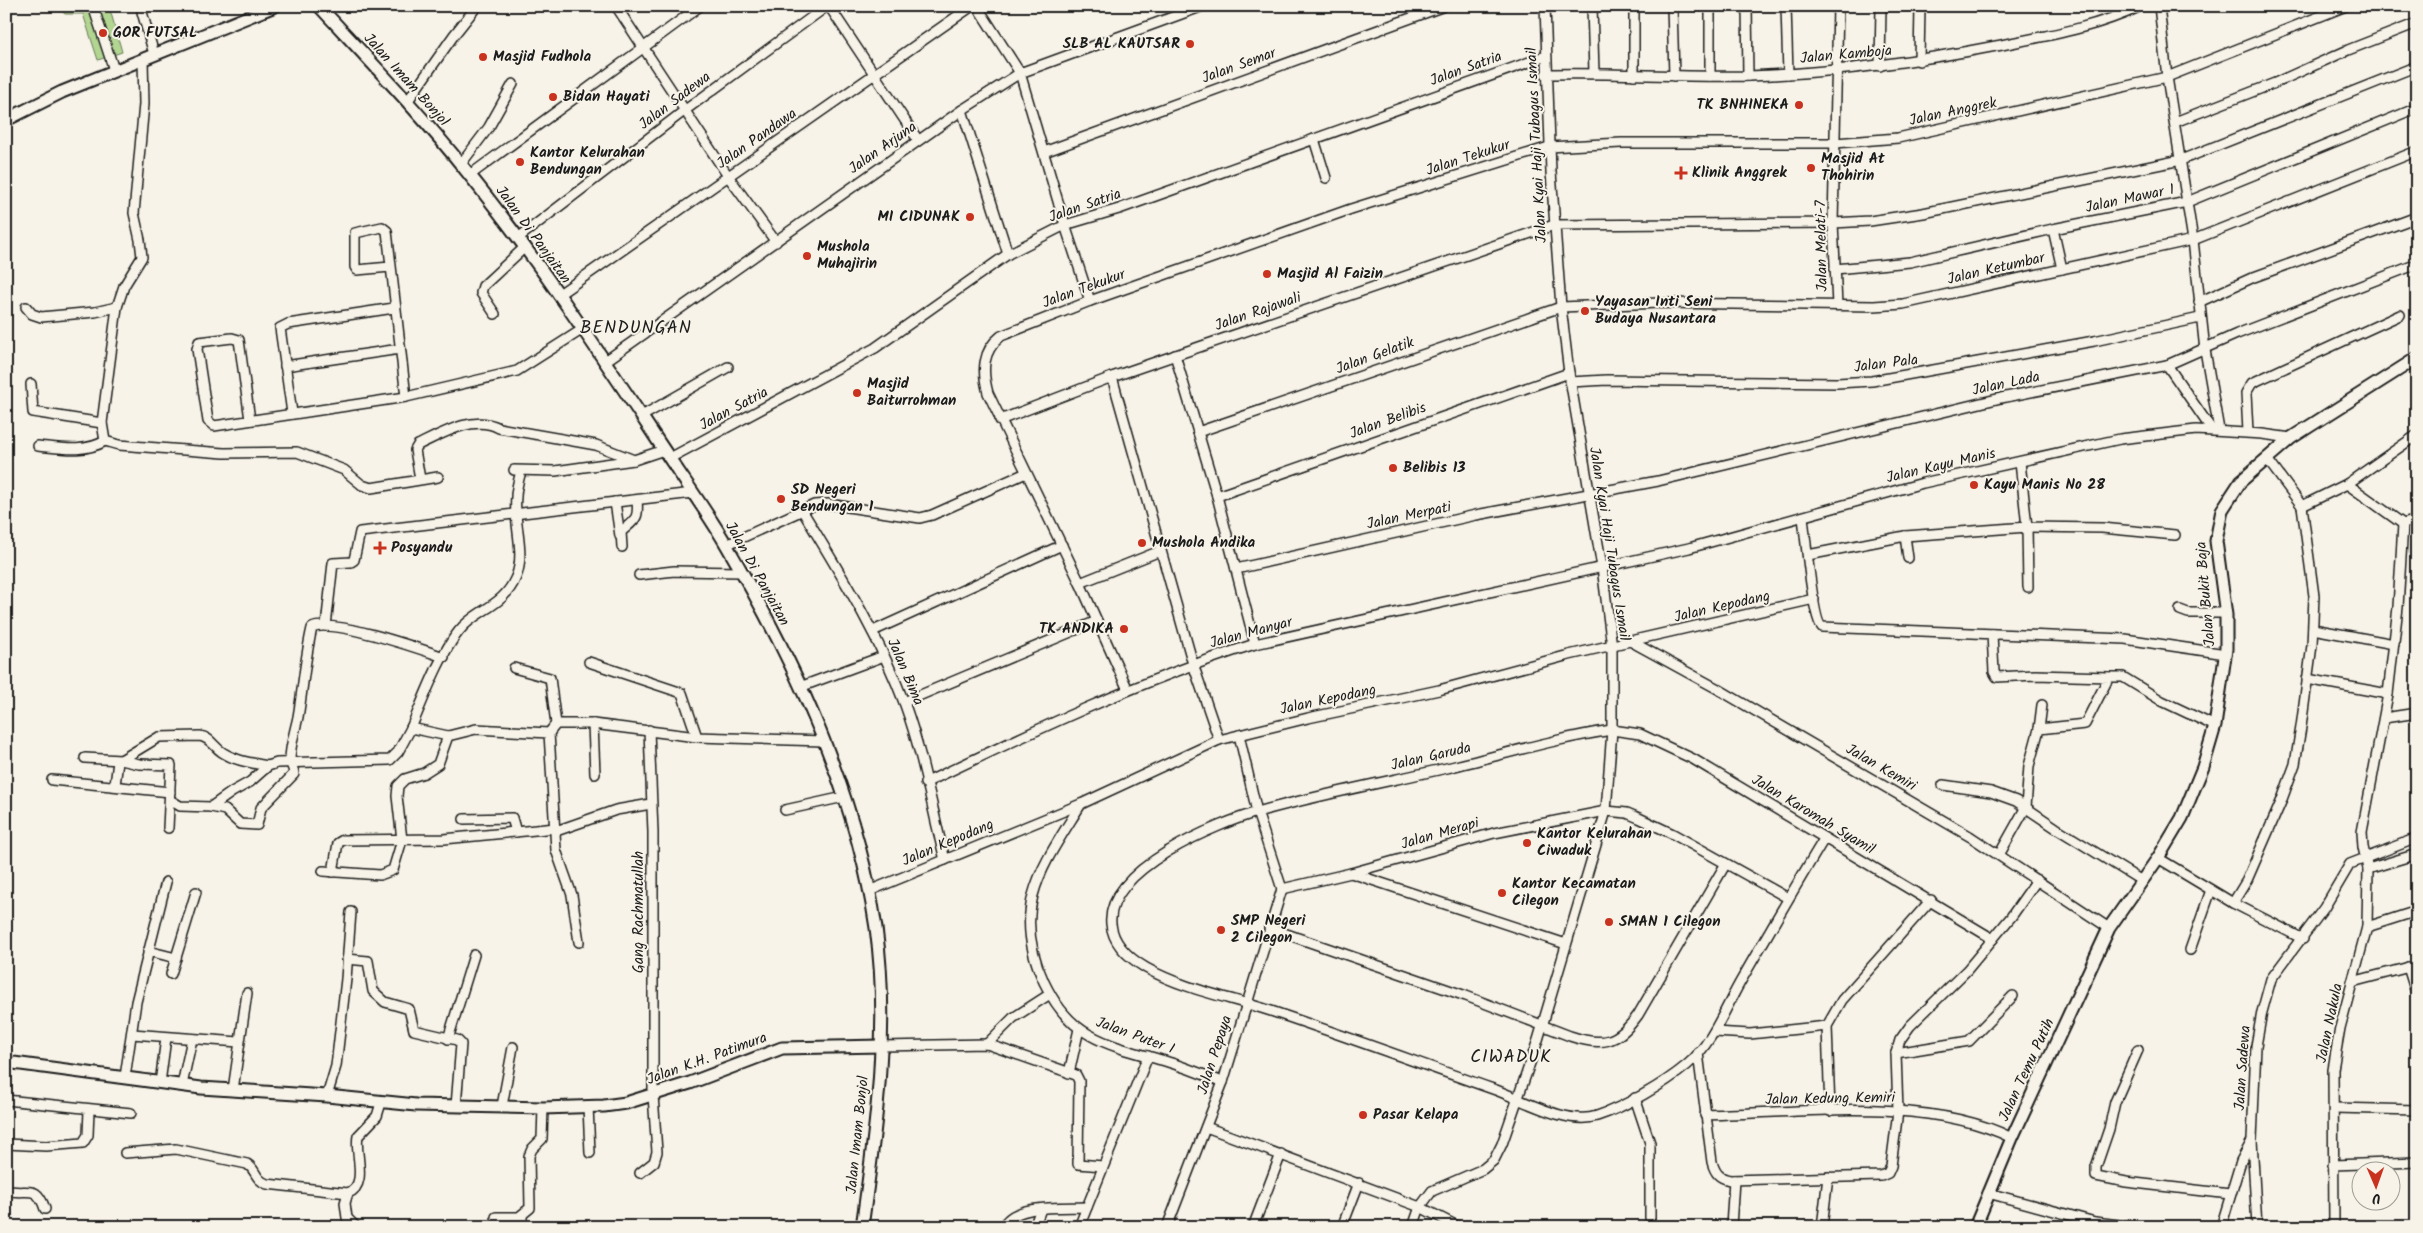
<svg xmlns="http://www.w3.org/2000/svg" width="2423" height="1233" font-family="Kalam,sans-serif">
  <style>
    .pitch { fill: #b2d692; stroke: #677957 }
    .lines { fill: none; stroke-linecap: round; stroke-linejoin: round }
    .minor-casing { stroke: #1c1c1c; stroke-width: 12 }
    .tertiary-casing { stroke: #1c1c1c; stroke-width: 15 }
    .minor { stroke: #f7f3e8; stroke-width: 9 }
    .tertiary { stroke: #f7f3e8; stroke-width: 11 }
    .poi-dot { fill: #c8321e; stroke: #f7f3e8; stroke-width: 2 }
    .labels { text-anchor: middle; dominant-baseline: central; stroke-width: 4; stroke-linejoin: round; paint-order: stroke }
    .poi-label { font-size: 15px; font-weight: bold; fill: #1c1c1c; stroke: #f7f3e8; text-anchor: start }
    .street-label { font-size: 15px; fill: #1c1c1c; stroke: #f7f3e8 }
    .quarter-label { font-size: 18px; letter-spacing: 1px; fill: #1c1c1c; stroke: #f7f3e8 }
  </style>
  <rect width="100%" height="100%" fill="#f7f3e8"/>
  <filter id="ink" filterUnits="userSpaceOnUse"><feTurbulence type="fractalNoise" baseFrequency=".02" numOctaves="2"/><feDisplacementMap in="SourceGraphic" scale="10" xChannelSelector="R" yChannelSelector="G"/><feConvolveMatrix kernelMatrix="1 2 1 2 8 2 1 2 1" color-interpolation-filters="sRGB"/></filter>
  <g filter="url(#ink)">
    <!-- pitch -->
    <polygon class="pitch" points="56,6 109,6 122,52 98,60 83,14 65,14"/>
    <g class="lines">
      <defs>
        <g id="minor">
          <polyline points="93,6 114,70"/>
          <polyline points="143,6 142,12 154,54"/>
          <polyline points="616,6 728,176 776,242"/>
          <polyline points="829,6 918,140"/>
          <polyline points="977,6 1020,73 1065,225 1090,301"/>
          <polyline points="1592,6 1594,73"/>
          <polyline points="1672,6 1674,76"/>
          <polyline points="1710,6 1710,76"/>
          <polyline points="1747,6 1748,76"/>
          <polyline points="1786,6 1788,74"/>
          <polyline points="2159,6 2167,77 2193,240 2205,350 2219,430"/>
          <polyline points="143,59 144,104 134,213 140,240 142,257 124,286 117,307 102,423 105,441 119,445 224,453 297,452 344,470 362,485 371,488 438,477"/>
          <polyline points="1919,61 1920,6"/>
          <polyline points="1880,66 1881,6"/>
          <path d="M1546,74c68,-2 135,4 203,2 84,-3 165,-14 247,-30 50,-10 99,-18 145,-40"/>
          <polyline points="1634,75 1634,6"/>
          <polyline points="407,102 454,35 477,6"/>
          <polyline points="962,110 1008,254"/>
          <polyline points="2175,122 2275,83 2348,50 2417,23"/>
          <polyline points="1314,139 1326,178"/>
          <polyline points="1044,152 1444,6"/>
          <polyline points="461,164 489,127 513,84"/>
          <polyline points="470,175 700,6"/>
          <polyline points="2053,229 2062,269"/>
          <polyline points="518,238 684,111 827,6"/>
          <polyline points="390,267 357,270 355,267 355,233 382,227 387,231 406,397"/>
          <polyline points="1835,269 1910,262 2053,229 2187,202 2417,108"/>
          <polyline points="558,295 972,6"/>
          <polyline points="2199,302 2254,277 2417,217"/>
          <polyline points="1837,305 1833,223 1838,6"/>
          <polyline points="26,307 32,314 41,317 95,312 117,307"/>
          <polyline points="495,314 481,293 483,286 525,247"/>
          <polyline points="1175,355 1217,496 1255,644"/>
          <polyline points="604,362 962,110 1020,73 1203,6"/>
          <polyline points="2167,365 2212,430"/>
          <polyline points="285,366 400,349"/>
          <polyline points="1112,377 1193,664 1219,740"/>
          <polyline points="1570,382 1607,380 1837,383 1872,381 2094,341 2200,318"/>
          <polyline points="31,384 33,412 102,423"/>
          <polyline points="292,413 280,328 288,324 394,308"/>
          <polyline points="642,416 728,367"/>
          <polyline points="250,420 239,340 232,338 199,342 197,349 208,421 214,426 406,397 517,371 583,329"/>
          <polyline points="1000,420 1112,377 1554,225 1833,223 1870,221 1923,213 2181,160 2417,66"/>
          <polyline points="1198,432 1561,307 1660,303 1874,306 1903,304 2193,240 2417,151"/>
          <polyline points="2248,432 2246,393 2252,383 2400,315"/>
          <path d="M38,446c22,2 47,7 67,-5"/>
          <polyline points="670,458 875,348 1008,254 1065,225 1119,209 1546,56"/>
          <polyline points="2267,459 2302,506"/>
          <polyline points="2020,462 2027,527 2102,528 2175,535"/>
          <polyline points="514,470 555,471 634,460"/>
          <path d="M420,479l-5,-29 3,-5c23,-11 56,-31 81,-17l97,17 38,15 30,-10"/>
          <polyline points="2347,484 2403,524"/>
          <polyline points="1217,496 1569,373"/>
          <polyline points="615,502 620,536"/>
          <polyline points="2302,506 2347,484 2417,435"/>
          <path d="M802,510c38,63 77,125 103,195 18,50 27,103 40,155"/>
          <path d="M1803,517c2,16 10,104 19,110l303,12 101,15"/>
          <polyline points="2403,524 2417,520"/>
          <polyline points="1905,536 1908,558"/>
          <polyline points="726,545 814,505 828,504 920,518 932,515 1026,473"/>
          <path d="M622,547l-1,-15c14,-13 18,-12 16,-32"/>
          <polyline points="1808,555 1905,536 2027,527 2028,587"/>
          <polyline points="1236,569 1476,515 1658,481 2001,398 2167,365 2237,334 2417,264"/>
          <polyline points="639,575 674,571 741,572"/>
          <polyline points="1080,583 1160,551"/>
          <polyline points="2180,610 2188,613 2225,613"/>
          <polyline points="326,626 333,563 351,562 354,560 360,532 693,493"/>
          <polyline points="2313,629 2394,644"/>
          <polyline points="873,631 1062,545"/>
          <polyline points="1992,634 1994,672 1997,677 2035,675 2109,677 2085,724 2039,729 2029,766 2026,807 1999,855"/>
          <polyline points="1632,642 1718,689 1971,837 2109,928"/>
          <polyline points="589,662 682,693 697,737"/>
          <polyline points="514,668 550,678 556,724"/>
          <polyline points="2109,677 2123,677 2162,701 2215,726"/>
          <polyline points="2307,679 2388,694"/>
          <polyline points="800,687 884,656"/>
          <path d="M1128,690l-48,-107 -92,-190c-6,-22 -6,-42 13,-57l89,-35 261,-92 198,-62 72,-4h214l63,-5 269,-61 179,-71"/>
          <polyline points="904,702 1097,621"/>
          <polyline points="2384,718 2417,713"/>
          <polyline points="593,724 595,774"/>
          <path d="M411,728c13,-30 28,-72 48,-97 17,-22 45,-24 57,-54 10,-24 -3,-55 0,-80 0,-9 3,-18 5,-26"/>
          <polyline points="2039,729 2042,705"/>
          <polyline points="549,733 556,850 572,895 579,942"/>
          <polyline points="1239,735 1257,812 1282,889"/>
          <path d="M85,758l36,2 38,-23 41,-1c11,2 13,10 22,16 13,9 31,11 46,14"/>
          <polyline points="121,760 139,764 171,765 168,828"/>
          <polyline points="52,780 170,792"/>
          <path d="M925,783c108,-52 216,-103 330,-139l434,-96 234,-65 197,-44 76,-9 66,4 29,4"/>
          <polyline points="115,785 118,761"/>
          <polyline points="1943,785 1991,792 2016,801 2056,828 2142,881"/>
          <polyline points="170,800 180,806 211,807 232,792 250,782 268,766 277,763 390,760 398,752 411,728 448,736"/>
          <path d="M1081,804c-38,62 -72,103 -37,178 10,21 25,42 46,53 23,13 51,19 75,26 20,6 39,14 58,21"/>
          <path d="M211,807l14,3 15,14 17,1 4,-17 33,-34c0,-6 -4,-10 -4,-14 0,-15 5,-29 8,-43 5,-29 7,-59 14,-89 20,-10 108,21 132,29"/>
          <polyline points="785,810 844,797"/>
          <polyline points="464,819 512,818 516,832"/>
          <polyline points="556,831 616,810 651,804"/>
          <path d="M1824,839c-28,46 -55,93 -82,140 -17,29 -29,64 -55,86 -23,19 -62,42 -90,51 -30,10 -75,-17 -104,-27 -74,-26 -148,-53 -222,-78 -42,-14 -86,-21 -125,-43 -17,-10 -33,-24 -35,-44 -5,-55 107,-101 150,-113 61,-17 124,-29 186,-43 55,-13 110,-30 165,-38l28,4 53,25 300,180"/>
          <polyline points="2158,858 2233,903 2303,939"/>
          <polyline points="2368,869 2417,854"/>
          <polyline points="323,871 380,875 393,870 402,840 397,796 398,786 405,779 424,773 438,764 448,736 476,729 549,733 556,724 593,724 697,737 823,741"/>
          <polyline points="333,872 338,843 343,840 444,839 556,828"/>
          <polyline points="1351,873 1566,944"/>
          <polyline points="1282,889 1351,873 1494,833 1606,811 1627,813 1639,818 1673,834 1788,898"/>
          <polyline points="869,891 1081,804 1219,740 1308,718 1439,690 1569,655 1814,599"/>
          <polyline points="2233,903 2247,880 2281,802 2295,764 2301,727 2312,645 2314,596 2302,506"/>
          <polyline points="2367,927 2417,911"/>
          <path d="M1269,928l197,68 104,40c33,11 48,7 68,-21l87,-150"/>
          <polyline points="2190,950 2211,890"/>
          <polyline points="148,951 176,958"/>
          <polyline points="347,959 368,961 373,991 385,1002 409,1009 414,1030 457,1040 461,1044 456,1106"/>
          <polyline points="2408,967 2417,996"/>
          <polyline points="171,974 196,892"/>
          <polyline points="2352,982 2417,965"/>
          <polyline points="1714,1032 1750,1034 1827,1026"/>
          <polyline points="132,1034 239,1042"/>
          <polyline points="448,1039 474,955"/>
          <polyline points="987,1044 1013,1018 1050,994"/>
          <polyline points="882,1046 987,1044 1076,1075 1079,1081 1078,1164 1103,1166"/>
          <polyline points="2138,1050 2115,1102 2109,1129 2096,1167 2096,1176 2126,1182 2230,1194"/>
          <path d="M1698,1053l14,109c3,11 7,16 18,18l151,-4 7,-3 3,-7 7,-55 -2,-58 4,-13 10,-14 57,-56 44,-53 26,-37"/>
          <polyline points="1896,1053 1969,1041 2013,996"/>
          <polyline points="1069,1073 1079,1029"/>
          <polyline points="125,1077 136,1002 166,882"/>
          <polyline points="160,1083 166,1038"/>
          <polyline points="182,1085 192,1039"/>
          <polyline points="233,1090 247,993"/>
          <polyline points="327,1096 336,1066 346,979 351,912"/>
          <polyline points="1635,1098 1650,1143 1650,1218"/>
          <polyline points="6,1100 131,1113"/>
          <polyline points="502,1106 513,1047"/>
          <polyline points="588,1106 590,1153"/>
          <polyline points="2334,1108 2417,1110"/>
          <polyline points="1830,1111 1827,1026 1842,1000 1931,900"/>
          <path d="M1705,1115c93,-2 222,-20 307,23"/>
          <polyline points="1206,1127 1420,1207 1459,1227"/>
          <polyline points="6,1144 46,1146 83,1143 88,1135 89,1110"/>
          <path d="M125,1153l51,-4 71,15c10,6 7,15 20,20l81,9c21,-8 6,-41 10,-57l19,-20 4,-13"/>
          <polyline points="2333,1165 2417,1162"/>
          <polyline points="640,1173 654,1162 657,1152 653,1095 653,832 649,730"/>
          <path d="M6,1190c21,6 30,-8 39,19"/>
          <polyline points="348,1193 345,1203 347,1218 356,1227"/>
          <polyline points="1988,1193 2095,1222 2135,1227"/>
          <polyline points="522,1216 522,1227"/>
          <polyline points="496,1217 519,1217 530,1208 529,1156 532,1149 542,1139 543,1108"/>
          <path d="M1003,1227c10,-24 61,-19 84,-20"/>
          <polyline points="1034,1227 1041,1209"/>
          <polyline points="1079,1227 1148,1056"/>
          <polyline points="1167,1227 1223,1082 1282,889"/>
          <polyline points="1253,1227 1281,1154"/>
          <polyline points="1342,1227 1359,1183"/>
          <polyline points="1413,1227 1420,1207 1432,1191 1483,1169 1494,1160 1502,1144 1538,1040 1606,811 1612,730 1612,647 1602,567 1569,373 1561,307 1551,172 1545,6"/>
          <polyline points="1731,1227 1734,1180"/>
          <polyline points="1822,1227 1828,1177"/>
          <polyline points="2221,1227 2241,1161 2252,1141"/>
          <polyline points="2257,1227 2252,1140 2256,1046 2262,1012 2271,979 2324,908 2350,864 2417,838"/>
          <polyline points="2334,1227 2333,1069 2340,1028 2367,927 2368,869 2363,847 2362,832 2388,694 2398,607 2403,524"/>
        </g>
        <g id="tertiary">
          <path d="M319,6c51,55 103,109 149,167 67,83 127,173 186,262 24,37 51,73 73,111 68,117 129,246 149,382 14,99 0,200 -14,299"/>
          <polyline points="6,120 62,92 275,6"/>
          <polyline points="6,1062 201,1088 327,1096 416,1105 543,1108 604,1106 626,1103 690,1083 782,1048 882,1046"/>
          <polyline points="1975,1227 2012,1138 2109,928 2158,858 2182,818 2203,767 2215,726 2226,649 2226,615 2216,541 2222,510 2241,481 2291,438 2417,358"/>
        </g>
      </defs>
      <!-- minor casing -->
      <use href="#minor" class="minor-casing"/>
      <!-- tertiary casing -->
      <use href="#tertiary" class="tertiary-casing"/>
      <!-- minor -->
      <use href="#minor" class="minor"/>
      <!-- tertiary -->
      <use href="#tertiary" class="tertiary"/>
    </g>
  </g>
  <!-- markers -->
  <g class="poi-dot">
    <circle cx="103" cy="33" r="5"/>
    <circle cx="1190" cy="44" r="5"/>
    <circle cx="483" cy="57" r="5"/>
    <circle cx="553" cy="97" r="5"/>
    <circle cx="1799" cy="105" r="5"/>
    <circle cx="520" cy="162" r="5"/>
    <circle cx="1811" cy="168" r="5"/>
    <path d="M1678.5 165.5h5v5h5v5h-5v5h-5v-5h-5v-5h5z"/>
    <circle cx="970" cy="217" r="5"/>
    <circle cx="807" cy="256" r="5"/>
    <circle cx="1267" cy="274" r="5"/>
    <circle cx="1585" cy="311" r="5"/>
    <circle cx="857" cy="393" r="5"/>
    <circle cx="1393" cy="468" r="5"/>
    <circle cx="1974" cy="485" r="5"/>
    <circle cx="781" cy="499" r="5"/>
    <circle cx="1142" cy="543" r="5"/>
    <path d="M377.5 540.5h5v5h5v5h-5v5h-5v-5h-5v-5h5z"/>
    <circle cx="1124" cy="629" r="5"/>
    <circle cx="1527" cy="843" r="5"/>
    <circle cx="1502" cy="893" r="5"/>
    <circle cx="1609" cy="922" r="5"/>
    <circle cx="1221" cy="930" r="5"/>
    <circle cx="1363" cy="1115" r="5"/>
  </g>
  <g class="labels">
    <!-- poi labels -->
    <g class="poi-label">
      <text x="113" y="33">GOR FUTSAL</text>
      <text x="1180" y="44" text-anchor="end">SLB AL KAUTSAR</text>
      <text x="493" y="57">Masjid Fudhola</text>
      <text x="563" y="97">Bidan Hayati</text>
      <text x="1789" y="105" text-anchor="end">TK BNHINEKA</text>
      <text x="530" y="153">Kantor Kelurahan<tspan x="530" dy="17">Bendungan</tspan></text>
      <text x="1821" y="159">Masjid At<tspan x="1821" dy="17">Thohirin</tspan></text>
      <text x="1692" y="173">Klinik Anggrek</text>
      <text x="960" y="217" text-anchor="end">MI CIDUNAK</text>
      <text x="817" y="247">Mushola<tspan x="817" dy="17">Muhajirin</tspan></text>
      <text x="1277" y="274">Masjid Al Faizin</text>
      <text x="1595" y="302">Yayasan Inti Seni<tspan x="1595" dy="17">Budaya Nusantara</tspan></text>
      <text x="867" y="384">Masjid<tspan x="867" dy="17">Baiturrohman</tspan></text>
      <text x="1403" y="468">Belibis 13</text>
      <text x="1984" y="485">Kayu Manis No 28</text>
      <text x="791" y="490">SD Negeri<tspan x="791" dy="17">Bendungan 1</tspan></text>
      <text x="1152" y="543">Mushola Andika</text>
      <text x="391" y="548">Posyandu</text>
      <text x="1114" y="629" text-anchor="end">TK ANDIKA</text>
      <text x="1537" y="834">Kantor Kelurahan<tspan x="1537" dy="17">Ciwaduk</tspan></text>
      <text x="1512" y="884">Kantor Kecamatan<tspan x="1512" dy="17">Cilegon</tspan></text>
      <text x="1231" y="921">SMP Negeri<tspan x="1231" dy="17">2 Cilegon</tspan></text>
      <text x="1619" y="922">SMAN 1 Cilegon</text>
      <text x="1373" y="1115">Pasar Kelapa</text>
    </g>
    <!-- street labels -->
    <g class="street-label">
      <text transform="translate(1846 55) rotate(-5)">Jalan Kamboja</text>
      <text transform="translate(1239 66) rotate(-20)">Jalan Semar</text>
      <text transform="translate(1466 69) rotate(-20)">Jalan Satria</text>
      <text transform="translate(406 80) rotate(48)">Jalan Imam Bonjol</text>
      <text transform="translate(675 101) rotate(-37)">Jalan Sadewa</text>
      <text transform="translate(1953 112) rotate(-12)">Jalan Anggrek</text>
      <text transform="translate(757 139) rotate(-35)">Jalan Pandawa</text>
      <text transform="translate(1537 145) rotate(-93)">Jalan Kyai Haji Tubagus Ismail</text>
      <text transform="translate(883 148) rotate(-35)">Jalan Arjuna</text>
      <text transform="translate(1468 158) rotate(-18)">Jalan Tekukur</text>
      <text transform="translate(2130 199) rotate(-12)">Jalan Mawar 1</text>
      <text transform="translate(1085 206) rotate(-19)">Jalan Satria</text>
      <text transform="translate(533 235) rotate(54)">Jalan Di Panjaitan</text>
      <text transform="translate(1822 246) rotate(-91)">Jalan Melati-7</text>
      <text transform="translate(1996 269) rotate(-13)">Jalan Ketumbar</text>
      <text transform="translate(1084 289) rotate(-20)">Jalan Tekukur</text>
      <text transform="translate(1258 312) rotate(-19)">Jalan Rajawali</text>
      <text transform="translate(1375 356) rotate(-20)">Jalan Gelatik</text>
      <text transform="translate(1886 364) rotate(-7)">Jalan Pala</text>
      <text transform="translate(2006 384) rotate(-12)">Jalan Lada</text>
      <text transform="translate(734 409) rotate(-28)">Jalan Satria</text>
      <text transform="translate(1388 421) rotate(-20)">Jalan Belibis</text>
      <text transform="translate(1941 466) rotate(-13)">Jalan Kayu Manis</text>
      <text transform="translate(1409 516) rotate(-12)">Jalan Merpati</text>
      <text transform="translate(1609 544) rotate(81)">Jalan Kyai Haji Tubagus Ismail</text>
      <text transform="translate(757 574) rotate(61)">Jalan Di Panjaitan</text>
      <text transform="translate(2206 594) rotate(-95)">Jalan Bukit Baja</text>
      <text transform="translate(1722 607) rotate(-13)">Jalan Kepodang</text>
      <text transform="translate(1251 633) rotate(-15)">Jalan Manyar</text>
      <text transform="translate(905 672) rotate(67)">Jalan Bima</text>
      <text transform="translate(1328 700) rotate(-12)">Jalan Kepodang</text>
      <text transform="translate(1431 757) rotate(-13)">Jalan Garuda</text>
      <text transform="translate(1881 768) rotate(30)">Jalan Kemiri</text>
      <text transform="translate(1813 815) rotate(31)">Jalan Karomah Syamil</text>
      <text transform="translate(1440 834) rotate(-16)">Jalan Merapi</text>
      <text transform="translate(948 843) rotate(-23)">Jalan Kepodang</text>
      <text transform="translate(639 912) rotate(-90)">Gang Rachmatullah</text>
      <text transform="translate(2330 1023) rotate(-78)">Jalan Nakula</text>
      <text transform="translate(1135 1036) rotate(20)">Jalan Puter I</text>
      <text transform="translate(1215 1055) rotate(-72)">Jalan Pepaya</text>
      <text transform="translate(707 1059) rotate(-20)">Jalan K.H. Patimura</text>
      <text transform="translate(2243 1068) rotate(-86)">Jalan Sadewa</text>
      <text transform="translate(2027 1070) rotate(-65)">Jalan Temu Putih</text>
      <text transform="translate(1830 1099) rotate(-1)">Jalan Kedung Kemiri</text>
      <text transform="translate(858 1135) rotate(-84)">Jalan Imam Bonjol</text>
    </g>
    <!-- quarter labels -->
    <g class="quarter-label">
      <text x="636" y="328">BENDUNGAN</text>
      <text x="1511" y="1057">CIWADUK</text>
    </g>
  </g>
  <!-- margin -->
  <rect width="2423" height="1233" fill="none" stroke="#f7f3e8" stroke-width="25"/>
  <rect x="12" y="12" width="2398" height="1208" fill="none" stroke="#1c1c1c" stroke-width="2" filter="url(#ink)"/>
  <!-- north arrow -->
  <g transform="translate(2376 1186) rotate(178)"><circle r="24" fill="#f7f3e8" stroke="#9f9d96"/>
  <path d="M0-4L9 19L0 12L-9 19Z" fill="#c8321e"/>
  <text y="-8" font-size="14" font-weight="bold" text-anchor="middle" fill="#1c1c1c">U</text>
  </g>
</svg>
